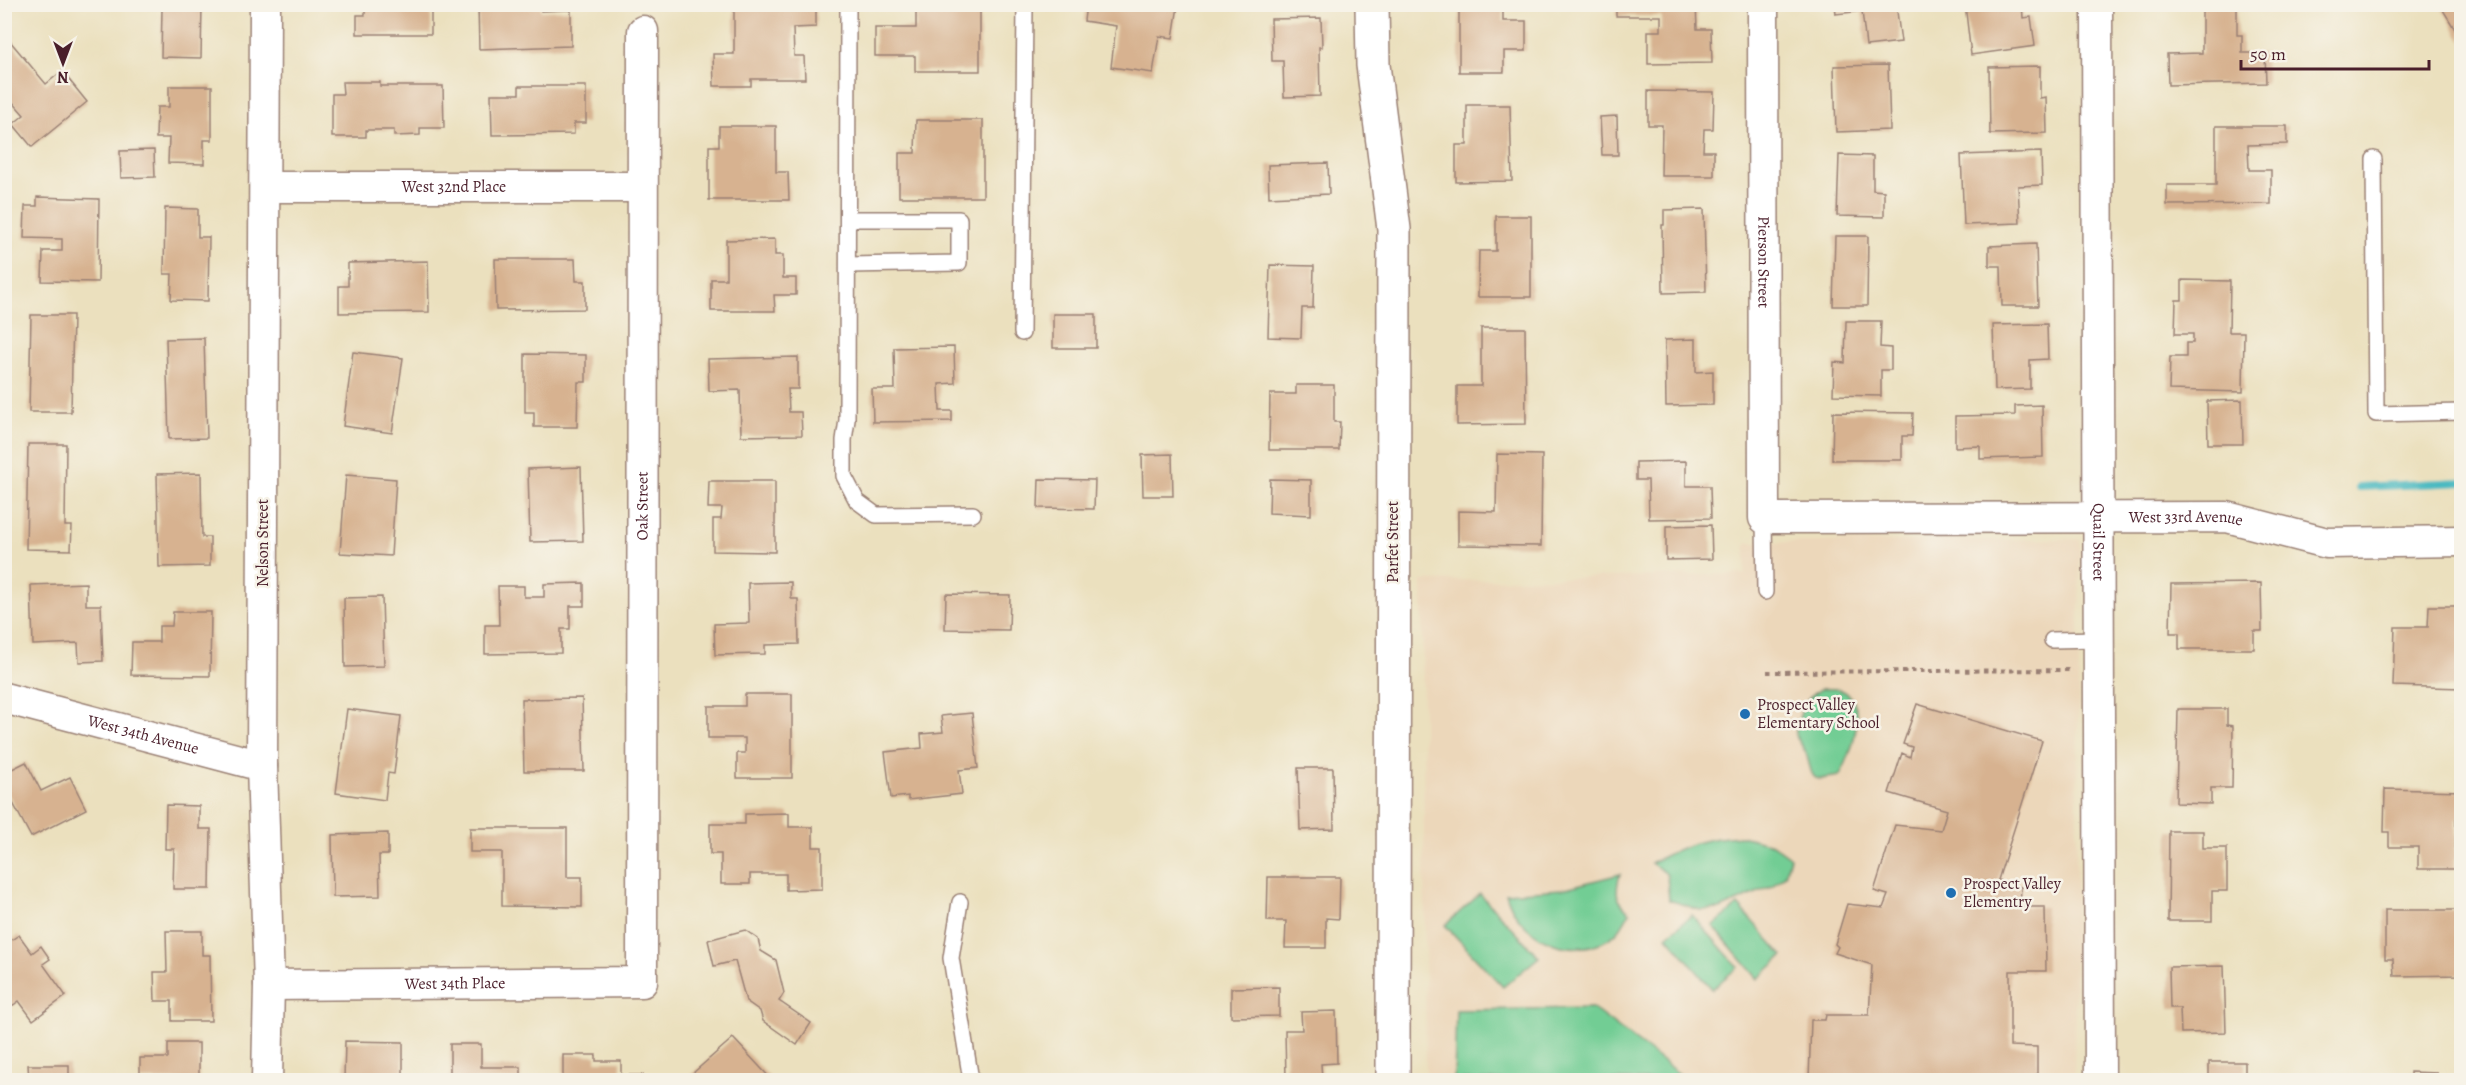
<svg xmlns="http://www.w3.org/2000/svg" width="2466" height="1085" font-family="Alegreya,serif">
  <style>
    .built { fill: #ecd7ba }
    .green { fill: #72cd94; stroke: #5e7660; stroke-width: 1.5 }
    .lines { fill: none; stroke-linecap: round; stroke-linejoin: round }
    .stream { stroke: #4bbac1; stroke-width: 8 }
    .building { fill: #d7b290 }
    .service-casing { stroke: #9a8074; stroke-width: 18 }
    .minor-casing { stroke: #9a8074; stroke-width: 33 }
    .tertiary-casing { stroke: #9a8074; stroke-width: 36 }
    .path { stroke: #9a8074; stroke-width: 4; stroke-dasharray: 4.5 4.5; stroke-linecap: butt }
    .service { stroke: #fff; stroke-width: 15 }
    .minor { stroke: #fff; stroke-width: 30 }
    .tertiary { stroke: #fff; stroke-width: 33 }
    .poi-dot { fill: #1f6fb2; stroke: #f7f3e8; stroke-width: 2 }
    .labels { text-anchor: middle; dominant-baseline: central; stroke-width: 5; stroke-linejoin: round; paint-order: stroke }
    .street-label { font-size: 16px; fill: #4a1f2b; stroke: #f7f3e8 }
    .poi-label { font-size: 16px; fill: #4a1f2b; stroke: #f7f3e8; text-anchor: start }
  </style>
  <rect width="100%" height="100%" fill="#f7f3e8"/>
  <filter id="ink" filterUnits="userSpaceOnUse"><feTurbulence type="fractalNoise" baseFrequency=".0167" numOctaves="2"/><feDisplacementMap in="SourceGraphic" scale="12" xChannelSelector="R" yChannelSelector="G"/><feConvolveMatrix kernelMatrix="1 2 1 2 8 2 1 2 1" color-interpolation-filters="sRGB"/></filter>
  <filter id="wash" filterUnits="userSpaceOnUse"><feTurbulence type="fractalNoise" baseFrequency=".008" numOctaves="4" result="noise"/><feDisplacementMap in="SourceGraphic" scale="24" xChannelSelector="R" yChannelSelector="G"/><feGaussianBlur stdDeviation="1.35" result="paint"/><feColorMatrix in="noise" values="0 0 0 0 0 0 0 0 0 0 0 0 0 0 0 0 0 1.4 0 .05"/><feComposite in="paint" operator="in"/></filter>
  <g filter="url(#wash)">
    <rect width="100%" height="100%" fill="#ebe0be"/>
    <!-- built -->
    <polygon class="built" points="2080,539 2074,1080 1426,1080 1422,581 1745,574 1746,543"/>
    <!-- green -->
    <g class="green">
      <path d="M1821,689c6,0 13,-1 19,1 31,9 11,68 -1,86 -28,5 -25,6 -32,-20 -2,-7 -8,-15 -12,-21 4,-19 8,-37 26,-46z"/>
      <path d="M1741,836l31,8 18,13 -5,18 -13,11 -52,23 -20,1 -31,-10 -2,-26 -16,-11c33,-18 52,-25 90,-27z"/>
      <path d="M1620,874c-5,18 -5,26 10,38 -6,10 -10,20 -20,26 -40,25 -93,-2 -104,-45l56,-4z"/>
      <polygon points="1480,894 1539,957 1503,987 1445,925"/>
      <polygon points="1738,905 1783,956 1758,979 1713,926"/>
      <polygon points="1692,915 1738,967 1712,989 1667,936"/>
      <polygon points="1592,1008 1682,1076 1685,1080 1454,1080 1456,1010"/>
    </g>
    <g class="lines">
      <!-- stream -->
      <polyline class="stream" points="2359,487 2462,482"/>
    </g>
    <g id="blocks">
      <!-- building -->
      <g class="building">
        <polygon points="140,4 202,4 201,58 161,57 162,9 140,8"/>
        <polygon points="365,4 418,4 418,7 431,7 431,34 357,34 357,15 365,15"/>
        <polygon points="478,4 541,4 541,11 571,10 571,46 479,49"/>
        <polygon points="916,4 980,4 980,71 915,71 915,56 875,56 875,28 916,28"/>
        <polygon points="1086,4 1178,6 1173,38 1159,36 1153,73 1111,67 1116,26 1084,21"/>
        <polygon points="1459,4 1503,4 1503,21 1526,21 1526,51 1504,51 1504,72 1459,72"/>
        <polygon points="1616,4 1696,4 1697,29 1711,29 1712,63 1648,64 1648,31 1661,31 1661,16 1616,16"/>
        <polygon points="1835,4 1896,4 1901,42 1866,46 1862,11 1836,14"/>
        <polygon points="1965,4 2022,4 2023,18 2031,17 2035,46 1971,55"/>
        <polygon points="2202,4 2237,4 2237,35 2242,35 2242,53 2265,53 2266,83 2168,85 2167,54 2202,53"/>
        <polygon points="816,5 816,27 793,28 794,56 804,56 805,79 751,79 751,86 714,86 713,54 734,54 734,6"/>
        <polygon points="2440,5 2462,5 2462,41"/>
        <polygon points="1321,18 1322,47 1319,47 1320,96 1284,97 1283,61 1272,61 1271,19"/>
        <polygon points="4,34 46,84 62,71 87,102 32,147 13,124 24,115 4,92"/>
        <polygon points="1888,65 1890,130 1836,132 1834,66"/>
        <polygon points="2040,66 2040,98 2046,97 2047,133 1990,134 1989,67"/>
        <polygon points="342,82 380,82 380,86 443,86 444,128 420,128 420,135 394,136 394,130 366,130 366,137 332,137 332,94 343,94"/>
        <polygon points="169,86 212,86 212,140 204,140 204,164 168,163 169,138 156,138 157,107 169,107"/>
        <polygon points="519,86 586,86 586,123 574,123 574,134 492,135 491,94 519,94"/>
        <polygon points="1648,91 1714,92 1713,129 1704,129 1703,151 1714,151 1714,176 1661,176 1662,125 1648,125"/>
        <polygon points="1467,105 1510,105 1512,181 1456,182 1456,145 1467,145"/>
        <polygon points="1617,116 1618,155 1602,155 1600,117"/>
        <polygon points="916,120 983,120 983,197 899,197 899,153 915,153"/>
        <polygon points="719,126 776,126 776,172 788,172 789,200 709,200 709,146 719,146"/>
        <polygon points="2216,126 2287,126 2287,144 2248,145 2249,170 2271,170 2271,204 2167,205 2167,185 2216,185"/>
        <polygon points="154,150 155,177 121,178 120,151"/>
        <polygon points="2041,152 2042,185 2018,186 2020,223 1964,225 1961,155"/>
        <polygon points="1839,155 1873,156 1873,190 1884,191 1884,217 1837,216"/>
        <polygon points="1328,163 1329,194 1269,197 1268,165"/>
        <polygon points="37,197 99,199 98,282 42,281 43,251 62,251 62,239 24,238 25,206 37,206"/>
        <polygon points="165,208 198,209 198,237 209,237 208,301 171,300 172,274 164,274"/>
        <polygon points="1704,209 1706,292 1663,293 1662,225 1664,225 1664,210"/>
        <polygon points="1496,216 1531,216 1531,297 1478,297 1479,251 1496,251"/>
        <polygon points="1835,236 1868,236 1867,306 1833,306"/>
        <polygon points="775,239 775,255 783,255 783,278 796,278 796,295 774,295 775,311 711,311 711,279 726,279 726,240"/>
        <polygon points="2036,244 2038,306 2002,306 2001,266 1989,266 1989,246"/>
        <polygon points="495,259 575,259 576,281 585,281 585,309 496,310"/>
        <polygon points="428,261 429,312 339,313 339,286 348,286 348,263"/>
        <polygon points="1270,265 1314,266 1313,308 1302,308 1301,338 1268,337"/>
        <polygon points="2182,280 2230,281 2229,332 2244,332 2243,392 2169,390 2170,357 2186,357 2186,343 2193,343 2193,334 2175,334 2176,300 2182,300"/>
        <rect x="1053" y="314" width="43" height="34"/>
        <polygon points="31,315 73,315 71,412 29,412"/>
        <polygon points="1846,321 1881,321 1880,347 1891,348 1891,370 1881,370 1881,396 1833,395 1834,362 1845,363"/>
        <polygon points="2047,324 2048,359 2030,360 2030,389 1995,390 1993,325"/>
        <polygon points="1481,328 1525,328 1526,424 1457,425 1457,386 1481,386"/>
        <polygon points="204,338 207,438 169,439 166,339"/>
        <polygon points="1696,339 1696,372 1713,371 1713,405 1666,406 1665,340"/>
        <polygon points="954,347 955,383 939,384 940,411 952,411 952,421 873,422 872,389 895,389 894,348"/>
        <polygon points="353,352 403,358 392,433 343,426"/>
        <polygon points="525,354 586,355 586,382 578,382 577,427 534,427 534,412 525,412"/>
        <polygon points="798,357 798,389 788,389 789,412 801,412 802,435 741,436 740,390 709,391 708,359"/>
        <polygon points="1296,385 1334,385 1334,422 1340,422 1339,450 1269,450 1270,394 1296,394"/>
        <polygon points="2242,400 2243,444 2208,444 2207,401"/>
        <polygon points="2042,405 2043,457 1980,459 1980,446 1955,447 1955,416 2015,415 2015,406"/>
        <polygon points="1833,412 1913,413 1912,436 1902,436 1902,460 1832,460"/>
        <polygon points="28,444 66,444 65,526 72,526 71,550 26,549"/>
        <polygon points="1172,454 1173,496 1143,496 1142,455"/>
        <polygon points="1497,454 1542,455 1541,546 1458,545 1458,511 1496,512"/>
        <polygon points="1686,461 1686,486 1710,486 1711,518 1649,519 1648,480 1636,480 1636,462"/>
        <polygon points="581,467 583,541 530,542 528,469"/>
        <polygon points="201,473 202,537 210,537 210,566 159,567 157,474"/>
        <polygon points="346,475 396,479 391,556 340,553"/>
        <polygon points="1039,479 1095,480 1094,509 1038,508"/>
        <polygon points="1270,479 1311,480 1311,515 1269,513"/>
        <polygon points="709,481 775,481 775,552 713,551 713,519 721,519 722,508 708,508"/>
        <polygon points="1711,525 1712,559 1666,560 1666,526"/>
        <polygon points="791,582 791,599 798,599 799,644 765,645 765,654 715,655 714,624 749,623 748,583"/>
        <polygon points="86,583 86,605 101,605 103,661 79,662 78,643 33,645 31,585"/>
        <polygon points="584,583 584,606 570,606 570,629 561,629 561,653 485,654 485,625 499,625 498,586 524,586 524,597 544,597 544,584"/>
        <polygon points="2261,583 2262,631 2254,631 2254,649 2179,649 2179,633 2170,633 2171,584"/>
        <polygon points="946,594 1010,595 1009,630 945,629"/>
        <polygon points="382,597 384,666 345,667 344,598"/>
        <polygon points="2429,606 2462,606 2462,688 2393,686 2395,627 2428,627"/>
        <polygon points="173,612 211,612 210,676 131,675 132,642 159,642 159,626 172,626"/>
        <polygon points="745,694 792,694 792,778 737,778 737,753 745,753 745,738 708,738 708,706 745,706"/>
        <polygon points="582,698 584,771 524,771 522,699"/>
        <polygon points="1917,704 2042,741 1998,880 2021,887 2020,907 2045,907 2046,971 2010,971 2010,1046 2037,1047 2037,1080 1938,1080 1938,1077 1922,1077 1922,1080 1809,1080 1811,1020 1825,1020 1826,1015 1869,1015 1872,965 1835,953 1838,947 1835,944 1847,904 1883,908 1888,895 1874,891 1895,825 1941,830 1947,810 1889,793 1902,753 1910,757 1912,747 1903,744"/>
        <polygon points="347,709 401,716 394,774 388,773 385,800 336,793"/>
        <polygon points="2178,709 2227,709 2227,725 2233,726 2232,788 2211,788 2211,804 2176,803"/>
        <polygon points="972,713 978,768 959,770 962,794 908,800 908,796 891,798 885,752 922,748 921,734 943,732 941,716"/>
        <polygon points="26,762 41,791 70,777 86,809 31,837 4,786 4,773"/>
        <polygon points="1298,768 1333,768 1334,829 1300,830"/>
        <polygon points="2385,789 2462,791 2462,819 2456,819 2455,869 2418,869 2418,847 2389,847 2389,832 2384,832"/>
        <polygon points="166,805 199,806 199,829 211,829 210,889 173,889 174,849 165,849"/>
        <polygon points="789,813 789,827 813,827 813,847 822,847 822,889 786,890 786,874 750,874 750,884 721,884 721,854 710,854 710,824 745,824 745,814"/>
        <polygon points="470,828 567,828 567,877 582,877 582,907 502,906 502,852 470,852"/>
        <polygon points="2169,831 2203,831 2203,848 2227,848 2227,891 2212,891 2212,921 2168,921"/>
        <polygon points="388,833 388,855 379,855 380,896 333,897 332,835"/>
        <polygon points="1268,877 1340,877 1339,919 1326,918 1326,948 1285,948 1286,921 1267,921"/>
        <polygon points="2385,910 2462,910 2462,975 2394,976 2393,959 2385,959"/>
        <polygon points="745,930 758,939 761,951 776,960 784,993 779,1001 811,1023 797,1045 763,1021 760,1011 746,1001 735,961 714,966 708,940"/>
        <polygon points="166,931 202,931 202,955 210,955 211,1021 172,1021 172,1001 155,1001 154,972 167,972"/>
        <polygon points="19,935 32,953 41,946 50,959 43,964 66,996 33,1020 19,1001 12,1006 4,996 4,945"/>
        <polygon points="2224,966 2226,1032 2181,1033 2180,1008 2170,1008 2169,967"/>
        <polygon points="1279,987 1279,1016 1231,1017 1231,988"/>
        <polygon points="1336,1011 1337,1063 1321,1064 1322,1079 1286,1080 1285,1030 1302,1030 1301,1012"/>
        <polygon points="733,1038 772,1080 685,1080"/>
        <polygon points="345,1041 403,1042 403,1080 344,1080"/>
        <polygon points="168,1043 199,1043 199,1080 140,1080 140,1058 168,1058"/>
        <polygon points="450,1044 481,1044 481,1067 521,1067 521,1080 450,1080"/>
        <polygon points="563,1055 596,1055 596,1061 621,1061 621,1075 643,1075 643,1080 563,1080"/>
        <rect x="2209" y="1062" width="36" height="18"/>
        <polygon points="28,1065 69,1065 69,1080 29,1080"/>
        <polygon points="2410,1072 2437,1073 2437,1080 2410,1080"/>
      </g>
    </g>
  </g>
  <g filter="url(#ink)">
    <use href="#blocks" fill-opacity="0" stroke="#9a8074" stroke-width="1.5"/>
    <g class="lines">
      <defs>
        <g id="service">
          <polyline points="848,4 847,420 844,440 844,476 857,501 876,515 973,514"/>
          <polyline points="2374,159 2376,414 2462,412"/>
          <polyline points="848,219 959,219 959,263 848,265"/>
          <polyline points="1022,333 1025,4"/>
          <polyline points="1764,518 1765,592"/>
          <polyline points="2052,640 2098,639"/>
          <polyline points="960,902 951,958 971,1080"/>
        </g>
        <g id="minor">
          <polyline points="265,4 262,766 269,985 267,1080"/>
          <path id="s1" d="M1763,4l1,514 463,-1 100,26 135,-2"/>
          <path id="s2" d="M2097,4l3,1076"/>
          <path id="s3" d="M265,187h377"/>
          <path id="s4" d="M4,698l258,68"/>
          <path id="s5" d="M269,985l373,-3 1,-951"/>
        </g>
        <polyline id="tertiary" points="1372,4 1373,65 1394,229 1393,1080"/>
      </defs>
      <!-- service casing -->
      <use href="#service" class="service-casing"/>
      <!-- minor casing -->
      <use href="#minor" class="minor-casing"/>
      <!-- tertiary casing -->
      <use href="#tertiary" class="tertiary-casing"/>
      <!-- path -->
      <polyline class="path" points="1767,672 2073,670"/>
      <!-- service -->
      <use href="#service" class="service"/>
      <!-- minor -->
      <use href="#minor" class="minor"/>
      <!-- tertiary -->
      <use href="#tertiary" class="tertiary"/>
    </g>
  </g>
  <!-- markers -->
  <g class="poi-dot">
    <circle cx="1745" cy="714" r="6"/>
    <circle cx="1951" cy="893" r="6"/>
  </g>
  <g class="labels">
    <!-- street labels -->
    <g class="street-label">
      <text stroke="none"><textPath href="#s3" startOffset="189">West 32nd Place</textPath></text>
      <text stroke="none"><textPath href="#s1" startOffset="258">Pierson Street</textPath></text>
      <text stroke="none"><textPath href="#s5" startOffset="849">Oak Street</textPath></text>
      <text stroke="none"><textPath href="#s1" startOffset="936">West 33rd Avenue</textPath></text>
      <text transform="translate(1393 542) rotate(-90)">Parfet Street</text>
      <text transform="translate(263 543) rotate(-90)">Nelson Street</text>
      <text stroke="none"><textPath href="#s2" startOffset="538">Quail Street</textPath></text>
      <text stroke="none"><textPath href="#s4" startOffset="144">West 34th Avenue</textPath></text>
      <text stroke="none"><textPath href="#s5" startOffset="186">West 34th Place</textPath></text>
    </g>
    <!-- poi labels -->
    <g class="poi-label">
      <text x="1757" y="705">Prospect Valley<tspan x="1757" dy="18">Elementary School</tspan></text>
      <text x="1963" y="884">Prospect Valley<tspan x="1963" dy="18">Elementry</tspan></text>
    </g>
  </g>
  <!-- margin -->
  <rect width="2466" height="1085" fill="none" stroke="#f7f3e8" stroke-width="24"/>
  <!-- north arrow -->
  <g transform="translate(63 63) rotate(180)" stroke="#f7f3e8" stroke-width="4.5" paint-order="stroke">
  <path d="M0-4.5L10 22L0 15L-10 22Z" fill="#4a1f2b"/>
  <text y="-9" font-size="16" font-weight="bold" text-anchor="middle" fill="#4a1f2b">N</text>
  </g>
  <!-- scale -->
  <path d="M2241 60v9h188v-9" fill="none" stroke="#4a1f2b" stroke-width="3"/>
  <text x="2250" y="60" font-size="18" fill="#4a1f2b" stroke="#f7f3e8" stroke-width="4.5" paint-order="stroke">50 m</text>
</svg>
